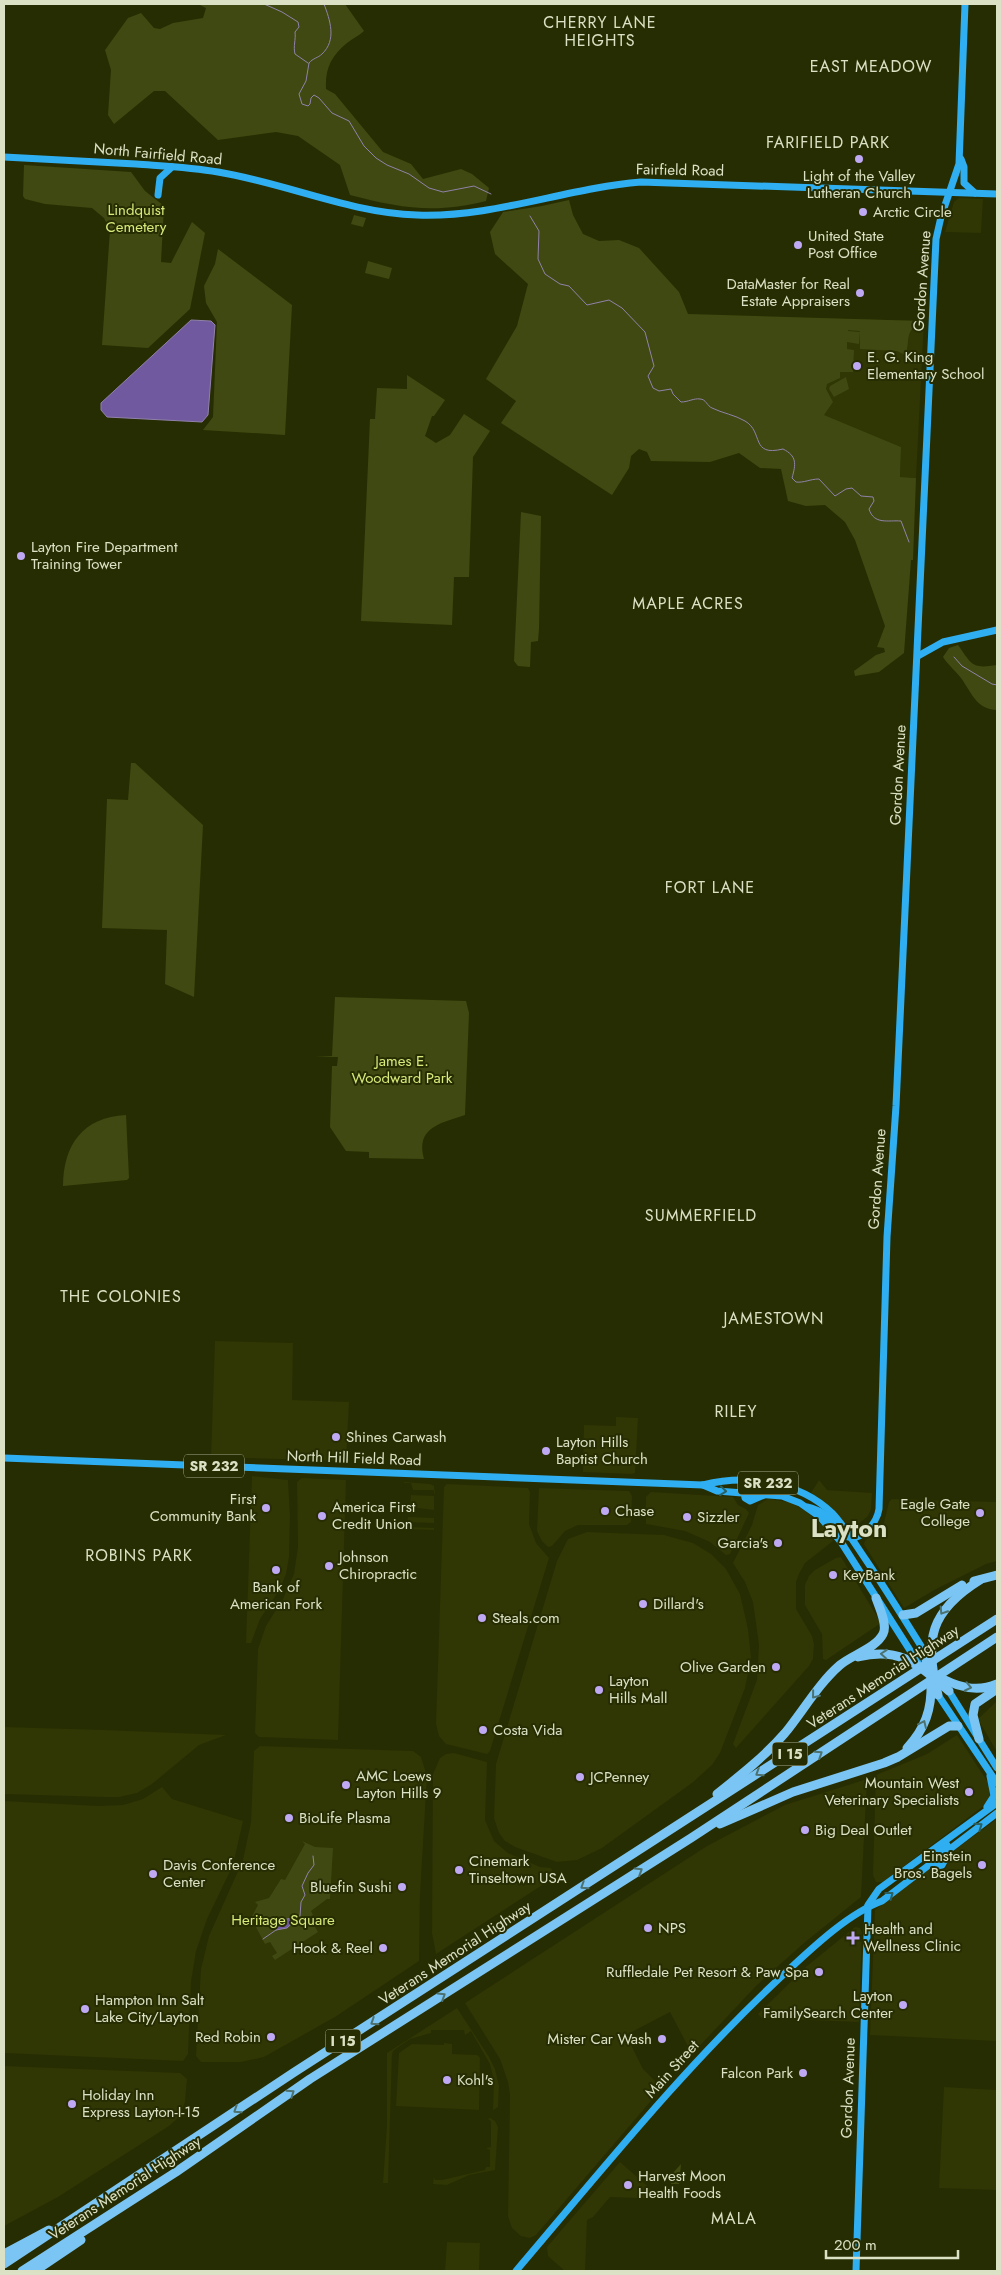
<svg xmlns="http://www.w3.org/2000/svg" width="1001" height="2275" font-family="Jost,sans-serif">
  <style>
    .built { fill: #303604; fill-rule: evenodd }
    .green { fill: #404911 }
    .water { fill: #70599f; stroke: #9082aa }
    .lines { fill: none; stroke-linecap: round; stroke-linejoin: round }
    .stream { stroke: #9082aa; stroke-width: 1 }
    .major { stroke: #2faff1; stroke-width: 7 }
    .highway { stroke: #7ac5f4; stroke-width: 9 }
    .oneway { stroke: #2a6162 }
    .oneway2 { stroke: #4c716f }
    .poi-dot { fill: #bfa9f4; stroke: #272d02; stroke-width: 2 }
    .labels { text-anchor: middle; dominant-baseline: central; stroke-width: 4; stroke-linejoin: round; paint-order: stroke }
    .shield { fill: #272d02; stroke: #a5ab8a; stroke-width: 1 }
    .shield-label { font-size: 14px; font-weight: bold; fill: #dbe1c4 }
    .street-label { font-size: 15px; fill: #dbe1c4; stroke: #272d02 }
    .poi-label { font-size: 15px; fill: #dbe1c4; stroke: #272d02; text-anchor: start }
    .park-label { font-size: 15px; fill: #d7ea7b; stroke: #272d02 }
    .neighbourhood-label { font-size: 16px; letter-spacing: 1px; fill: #dbe1c4; stroke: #272d02 }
    .town-label { font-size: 25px; font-weight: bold; fill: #dbe1c4; stroke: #272d02 }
  </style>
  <rect width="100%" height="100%" fill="#272d02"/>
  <!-- built -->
  <g class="built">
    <polygon points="959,198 983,199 981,233 945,232 954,202"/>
    <polygon points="770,317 924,321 916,478 900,477 901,447 813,411"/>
    <polygon points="215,1341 293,1343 292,1400 349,1402 346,1461 211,1457"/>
    <polygon points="616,1417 638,1418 635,1473 631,1474 583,1472 584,1425 616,1426"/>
    <polygon points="252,1476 288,1480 290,1516 289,1557 286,1574 280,1589 260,1619 251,1643 246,1643"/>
    <polygon points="302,1478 346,1480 338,1740 259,1737 255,1733 258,1649 266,1626 283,1599 294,1574 298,1547 297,1482"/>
    <polygon points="819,1480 827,1490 872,1493 871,1509 868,1516 855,1527 846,1526 823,1502 811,1493"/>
    <path d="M404,1482l26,2 4,2v44l-32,-1zM404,1483h7l2,7h22l-1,6 -23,-1 -1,12 24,3v8l-26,-1 -1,5 27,1v5l-25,-1 -7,-4z"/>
    <polygon points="447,1484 528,1488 530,1492 529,1524 536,1543 549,1558 490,1751 487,1754 446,1744 439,1736 436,1724 444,1487"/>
    <polygon points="539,1488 629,1491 632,1496 631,1522 627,1525 578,1525 565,1531 552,1546 548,1547 542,1541 537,1531"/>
    <polygon points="651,1492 733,1497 738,1505 746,1509 749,1513 730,1554 726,1555 710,1542 685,1531 646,1524 646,1497"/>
    <polygon points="768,1499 789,1502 804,1510 827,1529 833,1541 805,1563 799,1574 796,1582 796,1609 812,1636 814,1644 813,1659 809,1666 736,1748 733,1744 757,1680 759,1645 753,1602 745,1582 733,1563 752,1525 758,1505"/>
    <polygon points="892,1499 997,1502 997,1561 986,1564 936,1589 904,1608 864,1544 865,1541 884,1523 889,1502"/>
    <polygon points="587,1532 664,1535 693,1543 711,1554 726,1569 740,1594 748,1629 751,1658 745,1688 720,1753 712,1765 692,1783 602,1848 577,1860 557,1862 515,1847 505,1841 499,1833 494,1818 496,1764 557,1561 568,1539"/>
    <polygon points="841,1557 881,1623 826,1660 823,1659 822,1634 805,1605 805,1585 809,1576 815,1570 836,1558"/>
    <polygon points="997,1701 997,1752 978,1719"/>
    <polygon points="4,1727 104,1730 226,1735 199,1745 152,1784 137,1793 119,1797 105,1797 4,1794"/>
    <polygon points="957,1735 989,1784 990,1796 986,1804 883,1882 876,1882 873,1875 876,1775 927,1754"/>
    <polygon points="260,1746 413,1751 421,1757 427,1776 420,1895 419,1961 335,2017 264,2057 241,2062 201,2062 196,2056 201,1969 209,1936 243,1860 251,1822 254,1751"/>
    <polygon points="454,1753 487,1762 485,1820 494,1841 508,1853 540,1867 551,1868 554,1874 547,1882 436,1954 432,1933 433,1774 440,1758 446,1754"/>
    <polygon points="867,1779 861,1897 804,1943 757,1985 692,2054 670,2012 626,2035 643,2069 662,2088 536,2235 530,2238 521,2236 512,2228 508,2216 510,2095 508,2082 500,2059 465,2003 707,1846 785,1805"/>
    <polygon points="162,1787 172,1799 243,1821 233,1865 207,1919 196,1951 191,1982 188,2054 183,2061 4,2053 4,1801 98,1806 123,1805 143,1799"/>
    <polygon points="997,1819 997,2041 870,2035 875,1910 929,1869 939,1871 945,1869 956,1849"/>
    <polygon points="855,1927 860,1928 862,1932 859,2022 762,2018 758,2014 807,1966"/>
    <polygon points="457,2008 489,2057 495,2069 499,2086 498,2107 493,2110 494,2081 490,2064 471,2031 465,2035 464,2030 431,2030 431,2033 410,2039 398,2047 393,2051 392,2055 388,2183 383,2183 387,2126 387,2053"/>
    <polygon points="444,2043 452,2044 452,2054 477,2055 480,2058 479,2110 396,2106 399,2053 412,2044 444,2045"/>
    <polygon points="4,2066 180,2073 187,2079 185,2102 179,2117 169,2126 58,2197 4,2226"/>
    <polygon points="944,2087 997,2090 997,2190 939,2188"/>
    <polygon points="490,2118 495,2121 498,2127 495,2170 469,2175 447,2185 433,2184 434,2177 435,2180 442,2180 485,2170 486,2167 490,2167 490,2150 486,2148 491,2147 491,2121 488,2119"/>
    <polygon points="620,2162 662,2199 610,2197 593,2217 587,2220 585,2271 565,2271 548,2256 547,2247"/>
    <polygon points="447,2242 480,2243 479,2271 445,2271"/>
  </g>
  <!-- green -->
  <g class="green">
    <path d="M198,4h147l19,27c-5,5 -11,7 -17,12 -16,13 -22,26 -21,46l9,5 48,58 28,12 12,15 38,-10 11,5 17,14 -3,13c-51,13 -86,7 -136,-6l-10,-30 -42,-29 -22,-4 -58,8 -53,-49h-11l-40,33 -6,-9 3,-45 -6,-20 23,-32 13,-5 13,15 6,1 13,-6 30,-5 3,-10z"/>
    <polygon points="24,165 131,172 145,191 164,206 161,262 171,263 192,222 205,233 190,309 148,348 102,345 110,230 104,218 92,208 45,204 25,199 23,196"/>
    <path d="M569,200l4,15 10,19 16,7 20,-1 20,8 40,44 9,22 234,7v3c-19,4 -11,20 -17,31l-8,-4 -37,-2v-18l-12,-1v11v-10l12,1 -1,12 -12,-2v7l7,1 -1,22h-13v6l-13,6 -1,5 7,13 -9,13 77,32 -1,30 16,1 -3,82h-2l-7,93 -25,19 -24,4 -1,-5 22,-16 9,-3 -1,-4 -7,-1 8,-21 -30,-86 -10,-18 -20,-17 -19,1 -18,-5 -7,-32 -21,-1 -21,-15 -29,9 -59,-1 -4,-9 -8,-3 -8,7 -2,12 -17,27 -111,-72 15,-22 -30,-22 31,-53 11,-42 -33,-30 -5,-22 13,-20 39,-6z"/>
    <polygon points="354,215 366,218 363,227 351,224"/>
    <polygon points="218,249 292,305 285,435 203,430 213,417 217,322 206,303 204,286 215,264"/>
    <polygon points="368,261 392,268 389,279 365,273"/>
    <polygon points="407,375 445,400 434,416 432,416 425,436 436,443 450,435 464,414 490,431 473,457 469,577 454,577 452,625 361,621 370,419 375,419 377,388 407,389"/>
    <polygon points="846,377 849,389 834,397 829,389 830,386"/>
    <polygon points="521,512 541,516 539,629 538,641 531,642 530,667 518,666 514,661"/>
    <path d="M958,645c14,20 14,24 39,20v45c-21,-1 -25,-17 -36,-32 -5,-7 -13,-13 -18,-21l6,-9z"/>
    <polygon points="131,763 135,763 203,825 194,997 165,984 167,930 102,928 107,799 128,800"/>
    <path d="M335,997l131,4 3,12 -4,102c-23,8 -50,12 -41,44l-55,-1v-6l-23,-1 -16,-24 2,-61h5l1,-9h-23l17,-1z"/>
    <path d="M126,1115l3,63 -2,2 -64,6c0,-41 20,-69 63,-71z"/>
    <polygon points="302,1841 315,1847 333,1848 330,1899 327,1899 311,1911 313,1915 309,1917 318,1932 275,1960 272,1956 277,1953 270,1942 265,1944 251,1918 258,1905 255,1902 269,1898 281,1879 285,1880 305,1844"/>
    <polygon points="681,2164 679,2184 671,2184 672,2174"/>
  </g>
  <!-- water -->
  <g class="water">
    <polygon points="191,320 211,321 215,325 208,415 202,422 107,417 101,410 101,403"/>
    <polygon points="300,1916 287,1928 276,1930 283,1920"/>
  </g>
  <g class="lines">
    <!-- stream -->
    <g class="stream">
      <path d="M264,4l18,8 16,10 1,5 -4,5c1,8 -2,14 0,22l13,9"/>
      <polyline points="309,63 306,81 299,94 302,104 308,106 310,104 311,98 314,95 319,98 332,113 349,121 364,146 376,158 387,165 409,174 429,188 443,192 474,186 491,194"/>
      <path d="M309,63c4,-5 9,-5 13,-9 15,-14 8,-34 2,-50"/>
      <path d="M530,216l9,15 -1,28 7,15 15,10 9,2 18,19 22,-5 13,8 23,24 9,34 -6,10 5,12 6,3 12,-2 2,5 8,8c7,0 13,-4 19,-3 6,0 7,7 12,9 10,5 23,7 33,13 19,11 5,36 38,28 14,7 13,15 9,29l4,4c8,1 14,-3 23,-3l16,17 11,-7 6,-1 9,8 12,1 1,4 -5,8c5,16 19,11 32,12l8,21"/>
      <polyline points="954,657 962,666 992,684 997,685"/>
      <polyline points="300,1916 301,1902 305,1895 302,1886 308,1873 314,1865 313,1856"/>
      <polyline points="260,1922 276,1930"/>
      <polyline points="263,1939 276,1930"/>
    </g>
    <!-- major -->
    <g class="major">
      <path d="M4,157c44,2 88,5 132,7 27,2 55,3 82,8 67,11 132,41 199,43 76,3 149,-27 224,-33l356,12"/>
      <polyline points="961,159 964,167 964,183 975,193"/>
      <polyline points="158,195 160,178 172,167"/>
      <polyline points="918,656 943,642 997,630"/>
      <path d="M4,1458l699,27c43,-11 96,-4 129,28 13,14 23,31 34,47 21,31 40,62 60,94"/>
      <polyline points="703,1485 717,1491 782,1496 800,1503 820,1517 841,1542 920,1666"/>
      <polyline points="744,1492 749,1487 771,1488"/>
      <polyline points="744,1492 745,1498 750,1501 764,1495"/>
      <path d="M807,1507c13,3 20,8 29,19 2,2 4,7 7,9 17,10 34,-12 36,-26l8,-272 9,-131 40,-867 5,-22 18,-53 6,-160"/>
      <polyline points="947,1688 997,1768"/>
      <polyline points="936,1692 997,1783"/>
      <polyline points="987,1807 994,1796 990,1776"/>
      <polyline points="933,1862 934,1856 947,1845"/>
      <polyline points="933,1862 937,1866 942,1865 949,1852"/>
      <polyline points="868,1905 879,1889 997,1803"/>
      <path d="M516,2271c86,-101 169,-205 267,-296 27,-25 64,-61 99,-74l115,-88"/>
      <polyline points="856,2271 868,1906"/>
    </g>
    <!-- highway -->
    <g class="highway">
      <polyline points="974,1581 997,1575"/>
      <polyline points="903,1615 916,1613 962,1585"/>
      <polyline points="924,1651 928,1668"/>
      <path d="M858,1657c43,-11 60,8 91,34"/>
      <path d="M936,1675c20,12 40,18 61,9"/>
      <path d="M938,1695c-14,-56 -8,-84 42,-115"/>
      <polyline points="979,1739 973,1715 975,1704 997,1689"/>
      <path d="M907,1748c18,-19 25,-39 24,-65"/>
      <path d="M717,1794c24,-19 48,-38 68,-61 18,-22 34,-50 55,-68 12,-10 36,-17 43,-31 5,-9 -4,-27 -7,-36"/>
      <polyline points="720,1824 793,1792 884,1763 898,1757 949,1726 958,1726"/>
      <polyline points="4,2254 49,2230"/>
      <polyline points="4,2264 293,2073 997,1619"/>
      <polyline points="22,2271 176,2172 310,2079 691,1838 997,1637"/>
      <polyline points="35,2271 81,2240"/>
    </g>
  </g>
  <!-- one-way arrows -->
  <defs><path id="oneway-chevron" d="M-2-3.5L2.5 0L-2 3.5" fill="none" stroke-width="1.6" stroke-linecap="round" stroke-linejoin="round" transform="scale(1.25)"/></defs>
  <g class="oneway">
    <use href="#oneway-chevron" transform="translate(723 1491) rotate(6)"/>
    <use href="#oneway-chevron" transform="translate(979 1826) rotate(-35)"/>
    <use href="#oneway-chevron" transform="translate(890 1895) rotate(-37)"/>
  </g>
  <g class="oneway2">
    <use href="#oneway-chevron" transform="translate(943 1611) rotate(123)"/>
    <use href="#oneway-chevron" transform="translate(884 1654) rotate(-176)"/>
    <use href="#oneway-chevron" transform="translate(968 1687) rotate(12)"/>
    <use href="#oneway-chevron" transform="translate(815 1695) rotate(129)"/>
    <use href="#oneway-chevron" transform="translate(923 1724) rotate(-65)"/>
    <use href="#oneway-chevron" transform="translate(819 1754) rotate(-33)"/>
    <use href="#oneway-chevron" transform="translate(759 1773) rotate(147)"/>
    <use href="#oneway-chevron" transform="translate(639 1871) rotate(-32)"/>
    <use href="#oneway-chevron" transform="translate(584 1886) rotate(147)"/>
    <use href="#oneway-chevron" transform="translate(442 1996) rotate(-32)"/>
    <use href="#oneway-chevron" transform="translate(374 2022) rotate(147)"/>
    <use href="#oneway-chevron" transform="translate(291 2093) rotate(-35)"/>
    <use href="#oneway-chevron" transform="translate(237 2110) rotate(147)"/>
  </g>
  <!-- markers -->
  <g class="poi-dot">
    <circle cx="859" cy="159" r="5"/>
    <circle cx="863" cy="212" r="5"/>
    <circle cx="798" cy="245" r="5"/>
    <circle cx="860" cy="293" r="5"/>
    <circle cx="857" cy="366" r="5"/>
    <circle cx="21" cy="556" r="5"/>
    <circle cx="336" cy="1437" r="5"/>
    <circle cx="546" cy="1451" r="5"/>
    <circle cx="266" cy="1508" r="5"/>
    <circle cx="605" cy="1511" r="5"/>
    <circle cx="980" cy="1513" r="5"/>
    <circle cx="322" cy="1516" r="5"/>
    <circle cx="687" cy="1517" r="5"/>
    <circle cx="778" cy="1543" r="5"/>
    <circle cx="329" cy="1566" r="5"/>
    <circle cx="276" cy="1570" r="5"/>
    <circle cx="833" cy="1575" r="5"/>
    <circle cx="643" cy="1604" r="5"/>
    <circle cx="482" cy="1618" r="5"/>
    <circle cx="776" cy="1667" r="5"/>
    <circle cx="599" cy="1690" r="5"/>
    <circle cx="483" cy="1730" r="5"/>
    <circle cx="580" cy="1777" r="5"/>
    <circle cx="346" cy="1785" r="5"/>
    <circle cx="969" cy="1792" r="5"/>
    <circle cx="289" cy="1818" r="5"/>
    <circle cx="805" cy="1830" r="5"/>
    <circle cx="982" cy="1865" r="5"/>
    <circle cx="459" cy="1870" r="5"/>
    <circle cx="153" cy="1874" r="5"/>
    <circle cx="402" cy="1887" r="5"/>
    <circle cx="648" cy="1928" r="5"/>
    <path d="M850.5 1930.5h5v5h5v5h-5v5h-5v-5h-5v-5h5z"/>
    <circle cx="383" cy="1948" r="5"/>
    <circle cx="819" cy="1972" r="5"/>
    <circle cx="903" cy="2005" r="5"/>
    <circle cx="85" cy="2009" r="5"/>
    <circle cx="271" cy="2037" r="5"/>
    <circle cx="662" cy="2039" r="5"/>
    <circle cx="803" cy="2073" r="5"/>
    <circle cx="447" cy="2080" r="5"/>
    <circle cx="72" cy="2104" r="5"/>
    <circle cx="628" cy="2185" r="5"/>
  </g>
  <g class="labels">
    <!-- shield labels -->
    <g class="shield">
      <rect x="184" y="1454.5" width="60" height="23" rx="4"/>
      <rect x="738" y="1471.5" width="60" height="23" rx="4"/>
      <rect x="772.5" y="1742.5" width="35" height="23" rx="4"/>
      <rect x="325.5" y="2029.5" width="35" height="23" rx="4"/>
    </g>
    <g class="shield-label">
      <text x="214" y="1466">SR 232</text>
      <text x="768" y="1483">SR 232</text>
      <text x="790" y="1754">I 15</text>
      <text x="343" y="2041">I 15</text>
    </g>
    <!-- street labels -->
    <g class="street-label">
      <text transform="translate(158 154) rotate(5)">North Fairfield Road</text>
      <text transform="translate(680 170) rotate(1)">Fairfield Road</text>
      <text transform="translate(922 281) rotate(-86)">Gordon Avenue</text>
      <text transform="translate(898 775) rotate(-87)">Gordon Avenue</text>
      <text transform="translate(877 1179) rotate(-86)">Gordon Avenue</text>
      <text transform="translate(354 1458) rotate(2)">North Hill Field Road</text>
      <text transform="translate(883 1677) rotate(-33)">Veterans Memorial Highway</text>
      <text transform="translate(455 1953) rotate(-33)">Veterans Memorial Highway</text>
      <text transform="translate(672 2069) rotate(-48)">Main Street</text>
      <text transform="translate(848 2088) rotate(-88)">Gordon Avenue</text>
      <text transform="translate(125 2188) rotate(-33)">Veterans Memorial Highway</text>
    </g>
    <!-- poi labels -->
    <g class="poi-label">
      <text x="859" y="176" text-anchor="middle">Light of the Valley<tspan x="859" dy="17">Lutheran Church</tspan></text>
      <text x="873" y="212">Arctic Circle</text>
      <text x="808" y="236">United State<tspan x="808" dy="17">Post Office</tspan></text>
      <text x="850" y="284" text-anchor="end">DataMaster for Real<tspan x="850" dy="17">Estate Appraisers</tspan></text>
      <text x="867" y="357">E. G. King<tspan x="867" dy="17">Elementary School</tspan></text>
      <text x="31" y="547">Layton Fire Department<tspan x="31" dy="17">Training Tower</tspan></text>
      <text x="346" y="1437">Shines Carwash</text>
      <text x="556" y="1442">Layton Hills<tspan x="556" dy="17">Baptist Church</tspan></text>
      <text x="256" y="1499" text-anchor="end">First<tspan x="256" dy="17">Community Bank</tspan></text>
      <text x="970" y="1504" text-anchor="end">Eagle Gate<tspan x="970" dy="17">College</tspan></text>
      <text x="332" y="1507">America First<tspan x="332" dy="17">Credit Union</tspan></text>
      <text x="615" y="1511">Chase</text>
      <text x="697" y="1517">Sizzler</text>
      <text x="768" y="1543" text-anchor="end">Garcia's</text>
      <text x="339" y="1557">Johnson<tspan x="339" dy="17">Chiropractic</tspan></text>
      <text x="843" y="1575">KeyBank</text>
      <text x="276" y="1587" text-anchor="middle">Bank of<tspan x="276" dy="17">American Fork</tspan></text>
      <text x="653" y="1604">Dillard's</text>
      <text x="492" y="1618">Steals.com</text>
      <text x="766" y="1667" text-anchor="end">Olive Garden</text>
      <text x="609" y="1681">Layton<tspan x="609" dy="17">Hills Mall</tspan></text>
      <text x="493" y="1730">Costa Vida</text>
      <text x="356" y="1776">AMC Loews<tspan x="356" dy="17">Layton Hills 9</tspan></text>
      <text x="590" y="1777">JCPenney</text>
      <text x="959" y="1783" text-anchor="end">Mountain West<tspan x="959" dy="17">Veterinary Specialists</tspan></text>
      <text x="299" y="1818">BioLife Plasma</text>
      <text x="815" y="1830">Big Deal Outlet</text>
      <text x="972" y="1856" text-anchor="end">Einstein<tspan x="972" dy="17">Bros. Bagels</tspan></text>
      <text x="469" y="1861">Cinemark<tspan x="469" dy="17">Tinseltown USA</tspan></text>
      <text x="163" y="1865">Davis Conference<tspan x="163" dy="17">Center</tspan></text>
      <text x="392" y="1887" text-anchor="end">Bluefin Sushi</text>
      <text x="658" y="1928">NPS</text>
      <text x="864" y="1929">Health and<tspan x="864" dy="17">Wellness Clinic</tspan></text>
      <text x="373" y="1948" text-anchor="end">Hook &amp; Reel</text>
      <text x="809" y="1972" text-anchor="end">Ruffledale Pet Resort &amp; Paw Spa</text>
      <text x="893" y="1996" text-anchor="end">Layton<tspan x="893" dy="17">FamilySearch Center</tspan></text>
      <text x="95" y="2000">Hampton Inn Salt<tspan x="95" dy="17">Lake City/Layton</tspan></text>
      <text x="261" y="2037" text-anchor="end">Red Robin</text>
      <text x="652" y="2039" text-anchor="end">Mister Car Wash</text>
      <text x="793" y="2073" text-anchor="end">Falcon Park</text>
      <text x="457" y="2080">Kohl's</text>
      <text x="82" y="2095">Holiday Inn<tspan x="82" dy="17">Express Layton-I-15</tspan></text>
      <text x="638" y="2176">Harvest Moon<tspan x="638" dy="17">Health Foods</tspan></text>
    </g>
    <!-- park labels -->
    <g class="park-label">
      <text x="136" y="210">Lindquist<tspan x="136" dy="17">Cemetery</tspan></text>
      <text x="402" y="1061">James E.<tspan x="402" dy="17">Woodward Park</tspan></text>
      <text x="283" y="1920">Heritage Square</text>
    </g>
    <!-- neighbourhood labels -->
    <g class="neighbourhood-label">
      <text x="600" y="22">CHERRY LANE<tspan x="600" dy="18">HEIGHTS</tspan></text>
      <text x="871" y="66">EAST MEADOW</text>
      <text x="828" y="142">FARIFIELD PARK</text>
      <text x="688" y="603">MAPLE ACRES</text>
      <text x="710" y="887">FORT LANE</text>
      <text x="701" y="1215">SUMMERFIELD</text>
      <text x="121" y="1296">THE COLONIES</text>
      <text x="774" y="1318">JAMESTOWN</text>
      <text x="736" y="1411">RILEY</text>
      <text x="139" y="1555">ROBINS PARK</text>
      <text x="734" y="2218">MALA</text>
    </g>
    <!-- town labels -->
    <g class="town-label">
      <text x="849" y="1528">Layton</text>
    </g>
  </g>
  <!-- border -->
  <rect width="1001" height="2275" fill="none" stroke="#dbe1c4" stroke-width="10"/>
  <!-- scale -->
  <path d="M826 2250v8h132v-8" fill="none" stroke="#dbe1c4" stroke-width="2.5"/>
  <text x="834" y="2250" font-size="15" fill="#dbe1c4" stroke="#272d02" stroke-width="4" paint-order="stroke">200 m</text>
</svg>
